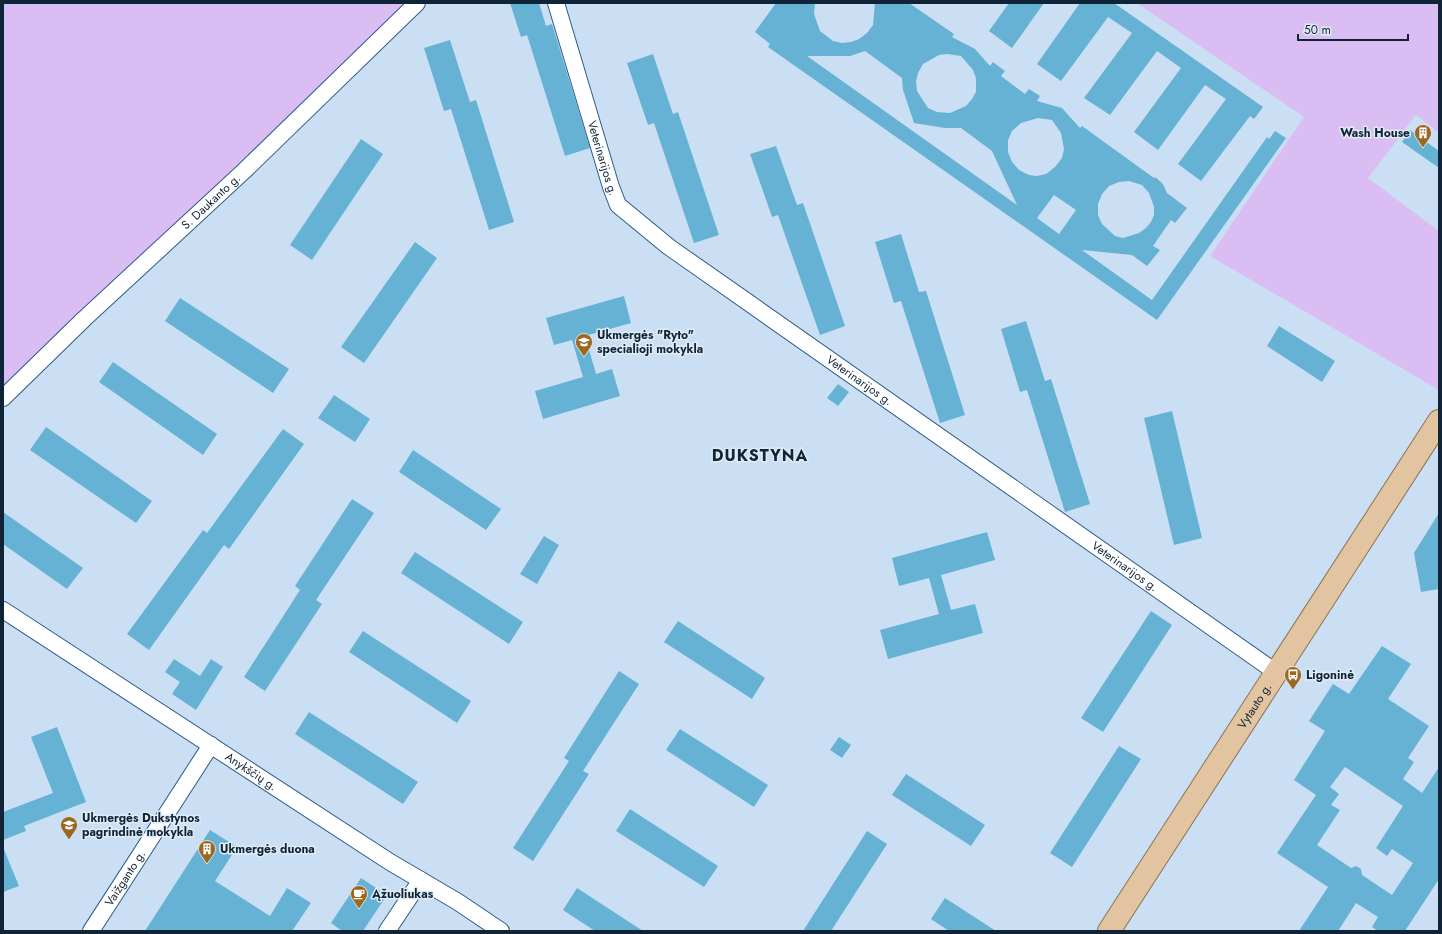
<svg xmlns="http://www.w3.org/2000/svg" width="1442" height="934" font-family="Jost,sans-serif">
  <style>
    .green { fill: #dabdf2 }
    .building { fill: #66b2d4; fill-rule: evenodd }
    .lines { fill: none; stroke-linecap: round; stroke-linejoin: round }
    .street-casing { stroke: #2d5c89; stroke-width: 18 }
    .primary-casing { stroke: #8c7253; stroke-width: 24 }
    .street { stroke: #fff; stroke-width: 16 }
    .primary { stroke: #e2c4a1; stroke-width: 22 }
    .labels { text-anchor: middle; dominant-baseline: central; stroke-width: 3; stroke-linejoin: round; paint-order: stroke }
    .poi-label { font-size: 12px; font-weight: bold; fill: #102437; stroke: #e1ebf6; text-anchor: start }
    .street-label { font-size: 12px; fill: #102437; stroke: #e1ebf6 }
    .district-label { font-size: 16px; font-weight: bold; letter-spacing: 1px; fill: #102437; stroke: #e1ebf6 }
  </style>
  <rect width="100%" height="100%" fill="#cbdff4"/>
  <!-- green -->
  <g class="green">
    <polygon points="3,3 417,3 3,398"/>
    <polygon points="1137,3 1439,3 1439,133 1416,115 1368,178 1439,231 1439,390 1210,256 1304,117"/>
  </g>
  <!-- building -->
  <g class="building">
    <polygon points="510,3 539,3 546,26 552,24 590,148 565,156 527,35 521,37"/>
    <path d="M776,3h39l-1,11 6,17 13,10 9,2 9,-1 8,-3 8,-6 6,-8 2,-22h34l45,31 -2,3 23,12 15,17 3,-4 12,9 -4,5 24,18 4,-5 11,7 -3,5 25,7 18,20 2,-2 72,52 1,-1 8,7 4,9 20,15 -12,15 -4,-3 -18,26 7,4 -13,16 -15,-11 -50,-5 70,50 115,-163 2,2 6,-8 11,7 -129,182 -389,-273 2,-3 -15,-12zM865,51l37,27 1,12 11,33 31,5h16l31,23 25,54 -210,-149h43zM947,54l14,2 12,14 3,8v14l-4,7 -6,7 -16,7 -13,-1 -9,-4 -11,-17 -1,-10 2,-8 5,-9 16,-9zM1038,118l14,2 9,13 3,16 -2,9 -7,9 -9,7 -9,2 -8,-1 -10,-5 -7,-8 -4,-10v-12l4,-9 9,-8zM1129,181l13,4 7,8 5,14v8l-3,7 -5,6 -7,5 -16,5 -8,-2 -13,-12 -4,-9v-11l4,-10 7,-8 10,-4zM1054,195l22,15 -17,24 -22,-16z"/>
    <polygon points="1009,3 1044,3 1012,48 989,31"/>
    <polygon points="1080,3 1114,3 1263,107 1254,119 1250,116 1201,181 1178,164 1226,99 1205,85 1158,150 1134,132 1181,68 1157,51 1110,115 1084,98 1132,33 1108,17 1061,81 1037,64"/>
    <polygon points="450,40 470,102 476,100 514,222 489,230 451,109 444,111 424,48"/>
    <polygon points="653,54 673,114 678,112 719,235 694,243 654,123 648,125 627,63"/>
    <polygon points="1410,130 1439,151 1439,168 1402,142"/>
    <polygon points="361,139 383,154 312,260 290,245"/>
    <polygon points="776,146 797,205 803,203 845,326 820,335 778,215 772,217 750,154"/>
    <polygon points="901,234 919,292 926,291 965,415 940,423 901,301 894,303 875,242"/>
    <polygon points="415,242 437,258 364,363 341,347"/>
    <polygon points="624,296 631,323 585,336 596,374 612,369 620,396 543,419 535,391 583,377 572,340 554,345 546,318"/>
    <polygon points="180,298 289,369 273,393 165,321"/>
    <polygon points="1026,321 1045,381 1051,379 1090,504 1065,512 1027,390 1020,392 1001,329"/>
    <polygon points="1279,326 1335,361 1322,382 1267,346"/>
    <polygon points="113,362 217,434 203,455 99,382"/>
    <polygon points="838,384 849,392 838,406 827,398"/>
    <polygon points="334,395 370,419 355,442 318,418"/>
    <polygon points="1172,411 1202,538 1174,545 1144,418"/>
    <polygon points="46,427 152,501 136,523 30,450"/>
    <polygon points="283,429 304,444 229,549 224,545 149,650 127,634 203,530 207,533"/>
    <polygon points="413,450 501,509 486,530 399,472"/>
    <polygon points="352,499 374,513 316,600 322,604 265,691 244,677 300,590 295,586"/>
    <polygon points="3,512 83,568 67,589 3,544"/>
    <polygon points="1439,513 1439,589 1421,592 1414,553"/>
    <polygon points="987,532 995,560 941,575 951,610 975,604 983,633 888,659 880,630 939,614 929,578 899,586 892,558"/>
    <polygon points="544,536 559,545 537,584 520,574"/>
    <polygon points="415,552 523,622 509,644 401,573"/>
    <polygon points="1151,611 1172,625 1103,732 1081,718"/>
    <polygon points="678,621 765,678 752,699 664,642"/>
    <polygon points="363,631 471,701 457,723 349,652"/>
    <path d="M1382,646l29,18 -23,35 41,27 -21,32 6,4 -11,17 19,14 17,-26v112l-34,52h-27l-6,-4 6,-10 -22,-14 -18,28h-39l29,-44 -51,-34 39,-58 -22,-15 31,-49 -16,-10 24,-37 16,10zM1345,767l58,39 -27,42 11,8 5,-7 21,14 -21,32 -30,-20 -1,-6 -5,-3 -5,2 -34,-23 23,-35 -9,-5 8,-11 -9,-7z"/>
    <polygon points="174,659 200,676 211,659 223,667 196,710 172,694 180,682 165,672"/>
    <polygon points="619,671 639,684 583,771 589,774 533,861 513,848 569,761 564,758"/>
    <polygon points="309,712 418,782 403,804 295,734"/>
    <polygon points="57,727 86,802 24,826 26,831 3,840 3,812 53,793 31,737"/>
    <polygon points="680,729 768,785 754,807 666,750"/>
    <polygon points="839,737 851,745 842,758 830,750"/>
    <polygon points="1119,746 1141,759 1072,867 1050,853"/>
    <polygon points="906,774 985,825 971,846 892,795"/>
    <polygon points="630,809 718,866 704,887 616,831"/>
    <polygon points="210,830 237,847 215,881 270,916 287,888 311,903 292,931 145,931"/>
    <polygon points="867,831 887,844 831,931 803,931"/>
    <polygon points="3,847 19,886 3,892"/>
    <polygon points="361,878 387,895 363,931 342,931 331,923"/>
    <polygon points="577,888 643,931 595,931 563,910"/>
    <polygon points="945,898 996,931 949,931 931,919"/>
  </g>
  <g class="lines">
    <defs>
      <g id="street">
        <path id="s1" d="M556,3l55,184 7,18 51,42 608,426"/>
        <path id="s2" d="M3,398l81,-79 160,-148 173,-168"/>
        <path id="s3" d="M3,610l387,252 68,40 43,29"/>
        <path id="s4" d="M91,931l120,-186"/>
        <polyline points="387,931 421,880"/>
      </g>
      <g id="primary">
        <path id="s5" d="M1109,931l330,-510"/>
      </g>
    </defs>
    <!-- street casing -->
    <use href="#street" class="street-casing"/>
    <!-- primary casing -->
    <use href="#primary" class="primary-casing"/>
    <!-- street -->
    <use href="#street" class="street"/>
    <!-- primary -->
    <use href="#primary" class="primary"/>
  </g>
  <!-- icons -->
  <defs>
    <symbol id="building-pin" viewBox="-11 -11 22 30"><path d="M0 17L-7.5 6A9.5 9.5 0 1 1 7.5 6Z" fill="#9c6720" stroke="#e1ebf6"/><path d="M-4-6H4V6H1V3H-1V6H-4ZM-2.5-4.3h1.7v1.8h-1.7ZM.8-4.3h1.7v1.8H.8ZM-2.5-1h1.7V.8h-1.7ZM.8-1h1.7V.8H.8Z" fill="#fff"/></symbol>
    <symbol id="school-pin" viewBox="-11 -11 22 30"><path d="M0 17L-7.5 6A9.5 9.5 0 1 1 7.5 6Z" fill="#9c6720" stroke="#e1ebf6"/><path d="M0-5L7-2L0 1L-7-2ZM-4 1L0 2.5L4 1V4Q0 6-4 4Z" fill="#fff"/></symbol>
    <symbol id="bus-pin" viewBox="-11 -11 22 30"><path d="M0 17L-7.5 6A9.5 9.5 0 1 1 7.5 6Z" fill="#9c6720" stroke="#e1ebf6"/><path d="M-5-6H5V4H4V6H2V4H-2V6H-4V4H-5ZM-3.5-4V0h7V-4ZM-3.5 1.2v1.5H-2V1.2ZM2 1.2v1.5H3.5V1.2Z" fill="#fff"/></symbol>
    <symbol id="cafe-pin" viewBox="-11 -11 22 30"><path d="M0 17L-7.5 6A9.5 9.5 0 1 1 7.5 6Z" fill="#9c6720" stroke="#e1ebf6"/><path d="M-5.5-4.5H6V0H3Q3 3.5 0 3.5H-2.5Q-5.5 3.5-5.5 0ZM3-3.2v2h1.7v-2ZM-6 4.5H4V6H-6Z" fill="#fff"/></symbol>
  </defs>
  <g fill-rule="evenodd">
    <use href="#building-pin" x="1413" y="123" width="20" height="27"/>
    <use href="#school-pin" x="574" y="332" width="20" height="27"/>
    <use href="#bus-pin" x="1283" y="665" width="20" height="27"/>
    <use href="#school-pin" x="59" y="815" width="20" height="27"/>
    <use href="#building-pin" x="197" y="839" width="20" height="27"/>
    <use href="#cafe-pin" x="349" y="884" width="20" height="27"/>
  </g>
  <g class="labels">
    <!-- poi labels -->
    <g class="poi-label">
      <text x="1410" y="133" text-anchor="end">Wash House</text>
      <text x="597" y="335">Ukmergės "Ryto"<tspan x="597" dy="14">specialioji mokykla</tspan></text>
      <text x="1306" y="675">Ligoninė</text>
      <text x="82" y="818">Ukmergės Dukstynos<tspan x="82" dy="14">pagrindinė mokykla</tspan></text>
      <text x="220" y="849">Ukmergės duona</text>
      <text x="372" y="894">Ąžuoliukas</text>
    </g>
    <!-- street labels -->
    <g class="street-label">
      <text stroke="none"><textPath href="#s1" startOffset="162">Veterinarijos g.</textPath></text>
      <text stroke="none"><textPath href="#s2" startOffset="286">S. Daukanto g.</textPath></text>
      <text stroke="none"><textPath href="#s1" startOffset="510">Veterinarijos g.</textPath></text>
      <text stroke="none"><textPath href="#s1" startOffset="834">Veterinarijos g.</textPath></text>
      <text stroke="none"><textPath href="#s5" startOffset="268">Vytauto g.</textPath></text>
      <text stroke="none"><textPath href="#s3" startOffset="296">Anykščių g.</textPath></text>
      <text stroke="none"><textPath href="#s4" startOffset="63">Vaižganto g.</textPath></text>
    </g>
    <!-- district labels -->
    <g class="district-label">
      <text x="760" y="455">DUKSTYNA</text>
    </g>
  </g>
  <!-- border -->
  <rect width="1442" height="934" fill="none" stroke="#102437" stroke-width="8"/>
  <!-- scale -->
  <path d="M1298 34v6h110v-6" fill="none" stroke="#102437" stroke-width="2"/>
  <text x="1304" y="34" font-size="12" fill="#102437" stroke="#e1ebf6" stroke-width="3" paint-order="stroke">50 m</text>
</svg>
